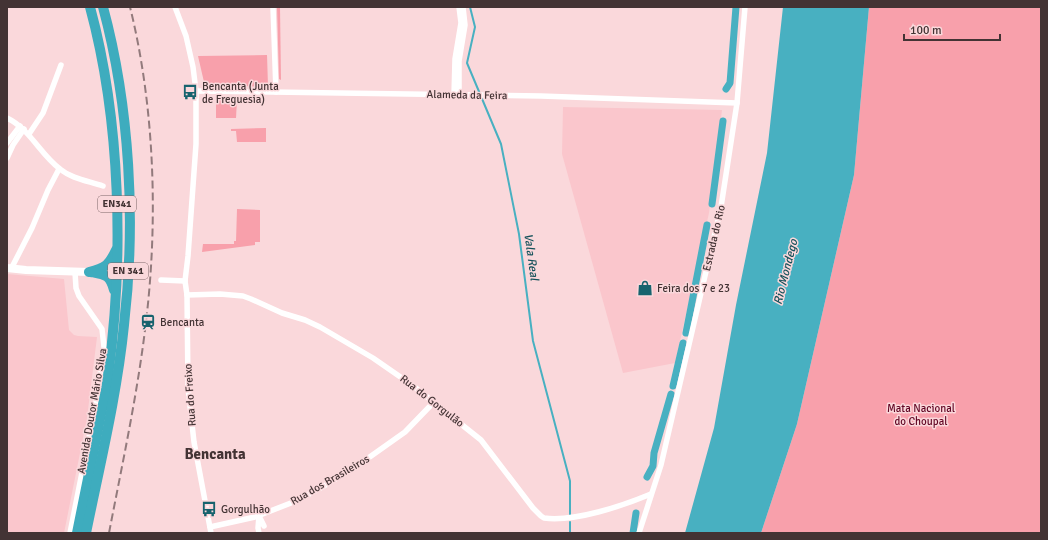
<svg xmlns="http://www.w3.org/2000/svg" width="1048" height="540" font-family="Signika,sans-serif">
  <style>
    .built { fill: #fac6cc }
    .green { fill: #f8a0ab }
    .water { fill: #48b0c1 }
    .lines { fill: none; stroke-linecap: round; stroke-linejoin: round }
    .stream { stroke: #48b0c1; stroke-width: 2 }
    .canal { stroke: #48b0c1; stroke-width: 7 }
    .street { stroke: #fff; stroke-width: 5.5 }
    .secondary { stroke: #fff; stroke-width: 8 }
    .highway { stroke: #3eacbe; stroke-width: 10 }
    .rail { stroke: #927a7c; stroke-width: 2; stroke-dasharray: 8 4; stroke-linecap: butt }
    .labels { text-anchor: middle; dominant-baseline: central; stroke-width: 3; stroke-linejoin: round; paint-order: stroke }
    .shield { fill: #fad8db; stroke: #7a6466; stroke-width: 1 }
    .shield-label { font-size: 10px; font-weight: bold; fill: #433334 }
    .poi-label { font-size: 11px; fill: #433334; stroke: #fad8db; text-anchor: start }
    .street-label { font-size: 11px; fill: #433334; stroke: #fad8db }
    .park-label { font-size: 11px; fill: #610523; stroke: #fad8db }
    .water-label { font-size: 12px; font-style: italic; fill: #15515a; stroke: #fad8db }
    .district-label { font-size: 15px; font-weight: bold; fill: #433334; stroke: #fad8db }
  </style>
  <rect width="100%" height="100%" fill="#fad8db"/>
  <!-- built -->
  <g class="built">
    <polygon points="563,107 722,110 709,213 675,363 623,373 562,154"/>
    <polygon points="7,274 64,279 69,330 74,335 78,336 97,337 87,418 64,533 7,533"/>
  </g>
  <!-- green -->
  <g class="green">
    <polygon points="277,7 280,7 281,80 279,79"/>
    <polygon points="869,7 1041,7 1041,533 761,533 797,424 854,175"/>
    <polygon points="267,55 268,87 209,85 204,82 198,56"/>
    <polygon points="216,100 237,100 236,118 216,118"/>
    <polygon points="266,128 266,142 237,142 236,131 231,131 231,129"/>
    <polygon points="237,209 260,210 260,242 255,242 255,245 202,252 203,244 234,244 234,241 236,241"/>
  </g>
  <!-- water -->
  <polygon class="water" points="783,7 869,7 854,175 797,424 761,533 685,533 714,428 736,305 767,153"/>
  <g class="lines">
    <!-- stream -->
    <g class="stream">
      <polyline points="470,7 475,27 467,63 501,144 519,234 533,341 570,481 570,515"/>
      <polyline points="570,533 570,522"/>
    </g>
    <!-- canal -->
    <g class="canal">
      <polyline points="726,89 730,83 736,7"/>
      <polyline points="712,204 723,121"/>
      <polyline points="686,333 707,225"/>
      <polyline points="673,386 683,343"/>
      <polyline points="647,477 653,466 654,453 671,394"/>
      <polyline points="633,533 636,513"/>
    </g>
    <!-- street -->
    <g class="street">
      <polyline points="175,7 186,36 193,67 196,91 196,144 188,256 185,281 187,295 188,388 194,442 211,533"/>
      <polyline points="273,7 276,92"/>
      <polyline points="196,91 541,96 737,103"/>
      <polyline points="454,95 455,59 461,23 459,7"/>
      <polyline points="459,95 459,61 465,25 463,7"/>
      <path d="M7,118c23,11 33,36 53,51 12,10 29,12 43,17"/>
      <polyline points="29,134 43,113 61,65"/>
      <polyline points="7,143 20,126"/>
      <polyline points="7,158 13,145 24,129"/>
      <polyline points="11,269 32,228 48,190 59,169"/>
      <polyline points="161,280 185,281"/>
      <path d="M187,295l33,-1 23,2 8,3 31,14 23,7 15,7 53,31 39,27 69,55 52,68 8,8 3,2c31,4 78,-12 107,-24"/>
      <polyline points="210,527 255,517 296,501 324,486 357,466 405,432 433,403"/>
      <polyline points="70,533 94,412 104,347 102,329 79,296 76,288 75,272"/>
      <polyline points="259,533 258,528 259,516 264,526"/>
      <polyline points="639,533 661,465 721,207 737,103 745,7"/>
    </g>
    <!-- secondary -->
    <polyline class="secondary" points="7,268 26,270 89,272"/>
    <!-- highway -->
    <g class="highway">
      <path d="M89,272c17,-4 20,-7 27,-22"/>
      <path d="M91,272c15,3 19,3 23,18"/>
      <path d="M77,533c7,-35 14,-69 21,-104 3,-17 8,-35 10,-53 16,-117 13,-255 -18,-369"/>
      <path d="M86,533c14,-69 31,-138 38,-208 12,-103 6,-218 -21,-318"/>
    </g>
    <!-- rail -->
    <path class="rail" d="M109,533c14,-73 30,-146 38,-220 11,-99 7,-209 -17,-306"/>
  </g>
  <!-- icons -->
  <defs>
    <symbol id="bus-bare" viewBox="-9 -9 18 18"><path d="M-5-6H5V4H4V6H2V4H-2V6H-4V4H-5ZM-3.5-4V0h7V-4ZM-3.5 1.2v1.5H-2V1.2ZM2 1.2v1.5H3.5V1.2Z" fill="#17636e" stroke="#fad8db" stroke-width="2.5" paint-order="stroke"/></symbol>
    <symbol id="shop-bare" viewBox="-9 -9 18 18"><path d="M-5-2.5h2.3a2.7 3.5 0 0 1 5.4 0H5L5.5 6h-11ZM-1.5-2.5h3a1.5 2.3 0 0 0-3 0Z" fill="#17636e" stroke="#fad8db" stroke-width="2.5" paint-order="stroke"/></symbol>
    <symbol id="station-bare" viewBox="-9 -9 18 18"><path d="M-3-6H3Q5-6 5-4V2Q5 4 3 4L4.5 6H3L1.5 4h-3L-3 6H-4.5L-3 4Q-5 4-5 2V-4Q-5-6-3-6ZM-3.5-4v3h7v-3ZM-3.5 1v1.5H-2V1ZM2 1v1.5H3.5V1Z" fill="#17636e" stroke="#fad8db" stroke-width="2.5" paint-order="stroke"/></symbol>
  </defs>
  <g fill-rule="evenodd">
    <use href="#bus-bare" x="179" y="81" width="22" height="22"/>
    <use href="#shop-bare" x="634" y="277" width="22" height="22"/>
    <use href="#station-bare" x="137" y="311" width="22" height="22"/>
    <use href="#bus-bare" x="198" y="498" width="22" height="22"/>
  </g>
  <g class="labels">
    <!-- shield labels -->
    <g class="shield">
      <rect x="98" y="196" width="38" height="16" rx="3"/>
      <rect x="108" y="263" width="40" height="16" rx="3"/>
    </g>
    <g class="shield-label">
      <text x="117" y="204">EN341</text>
      <text x="128" y="271">EN 341</text>
    </g>
    <!-- poi labels -->
    <g class="poi-label">
      <text x="202" y="86">Bencanta (Junta<tspan x="202" dy="13">de Freguesia)</tspan></text>
      <text x="657" y="288">Feira dos 7 e 23</text>
      <text x="160" y="322">Bencanta</text>
      <text x="221" y="509">Gorgulhão</text>
    </g>
    <!-- street labels -->
    <g class="street-label">
      <text transform="translate(467 95) rotate(1)">Alameda da Feira</text>
      <text transform="translate(714 238) rotate(-77)">Estrada do Rio</text>
      <text transform="translate(190 395) rotate(-94)">Rua do Freixo</text>
      <text transform="translate(432 401) rotate(38)">Rua do Gorgulão</text>
      <text transform="translate(92 411) rotate(-80)">Avenida Doutor Mário Silva</text>
      <text transform="translate(330 480) rotate(-30)">Rua dos Brasileiros</text>
    </g>
    <!-- park labels -->
    <g class="park-label">
      <text x="921" y="408">Mata Nacional<tspan x="921" dy="13">do Choupal</tspan></text>
    </g>
    <!-- water labels -->
    <g class="water-label">
      <text transform="translate(531 257) rotate(82)">Vala Real</text>
      <text transform="translate(786 272) rotate(-76)">Rio Mondego</text>
    </g>
    <!-- district labels -->
    <g class="district-label">
      <text x="215" y="454">Bencanta</text>
    </g>
  </g>
  <!-- border -->
  <rect width="1048" height="540" fill="none" stroke="#433334" stroke-width="16"/>
  <!-- scale -->
  <path d="M904 34v6h96v-6" fill="none" stroke="#433334" stroke-width="2"/>
  <text x="910" y="34" font-size="12" fill="#433334" stroke="#fad8db" stroke-width="3" paint-order="stroke">100 m</text>
</svg>
